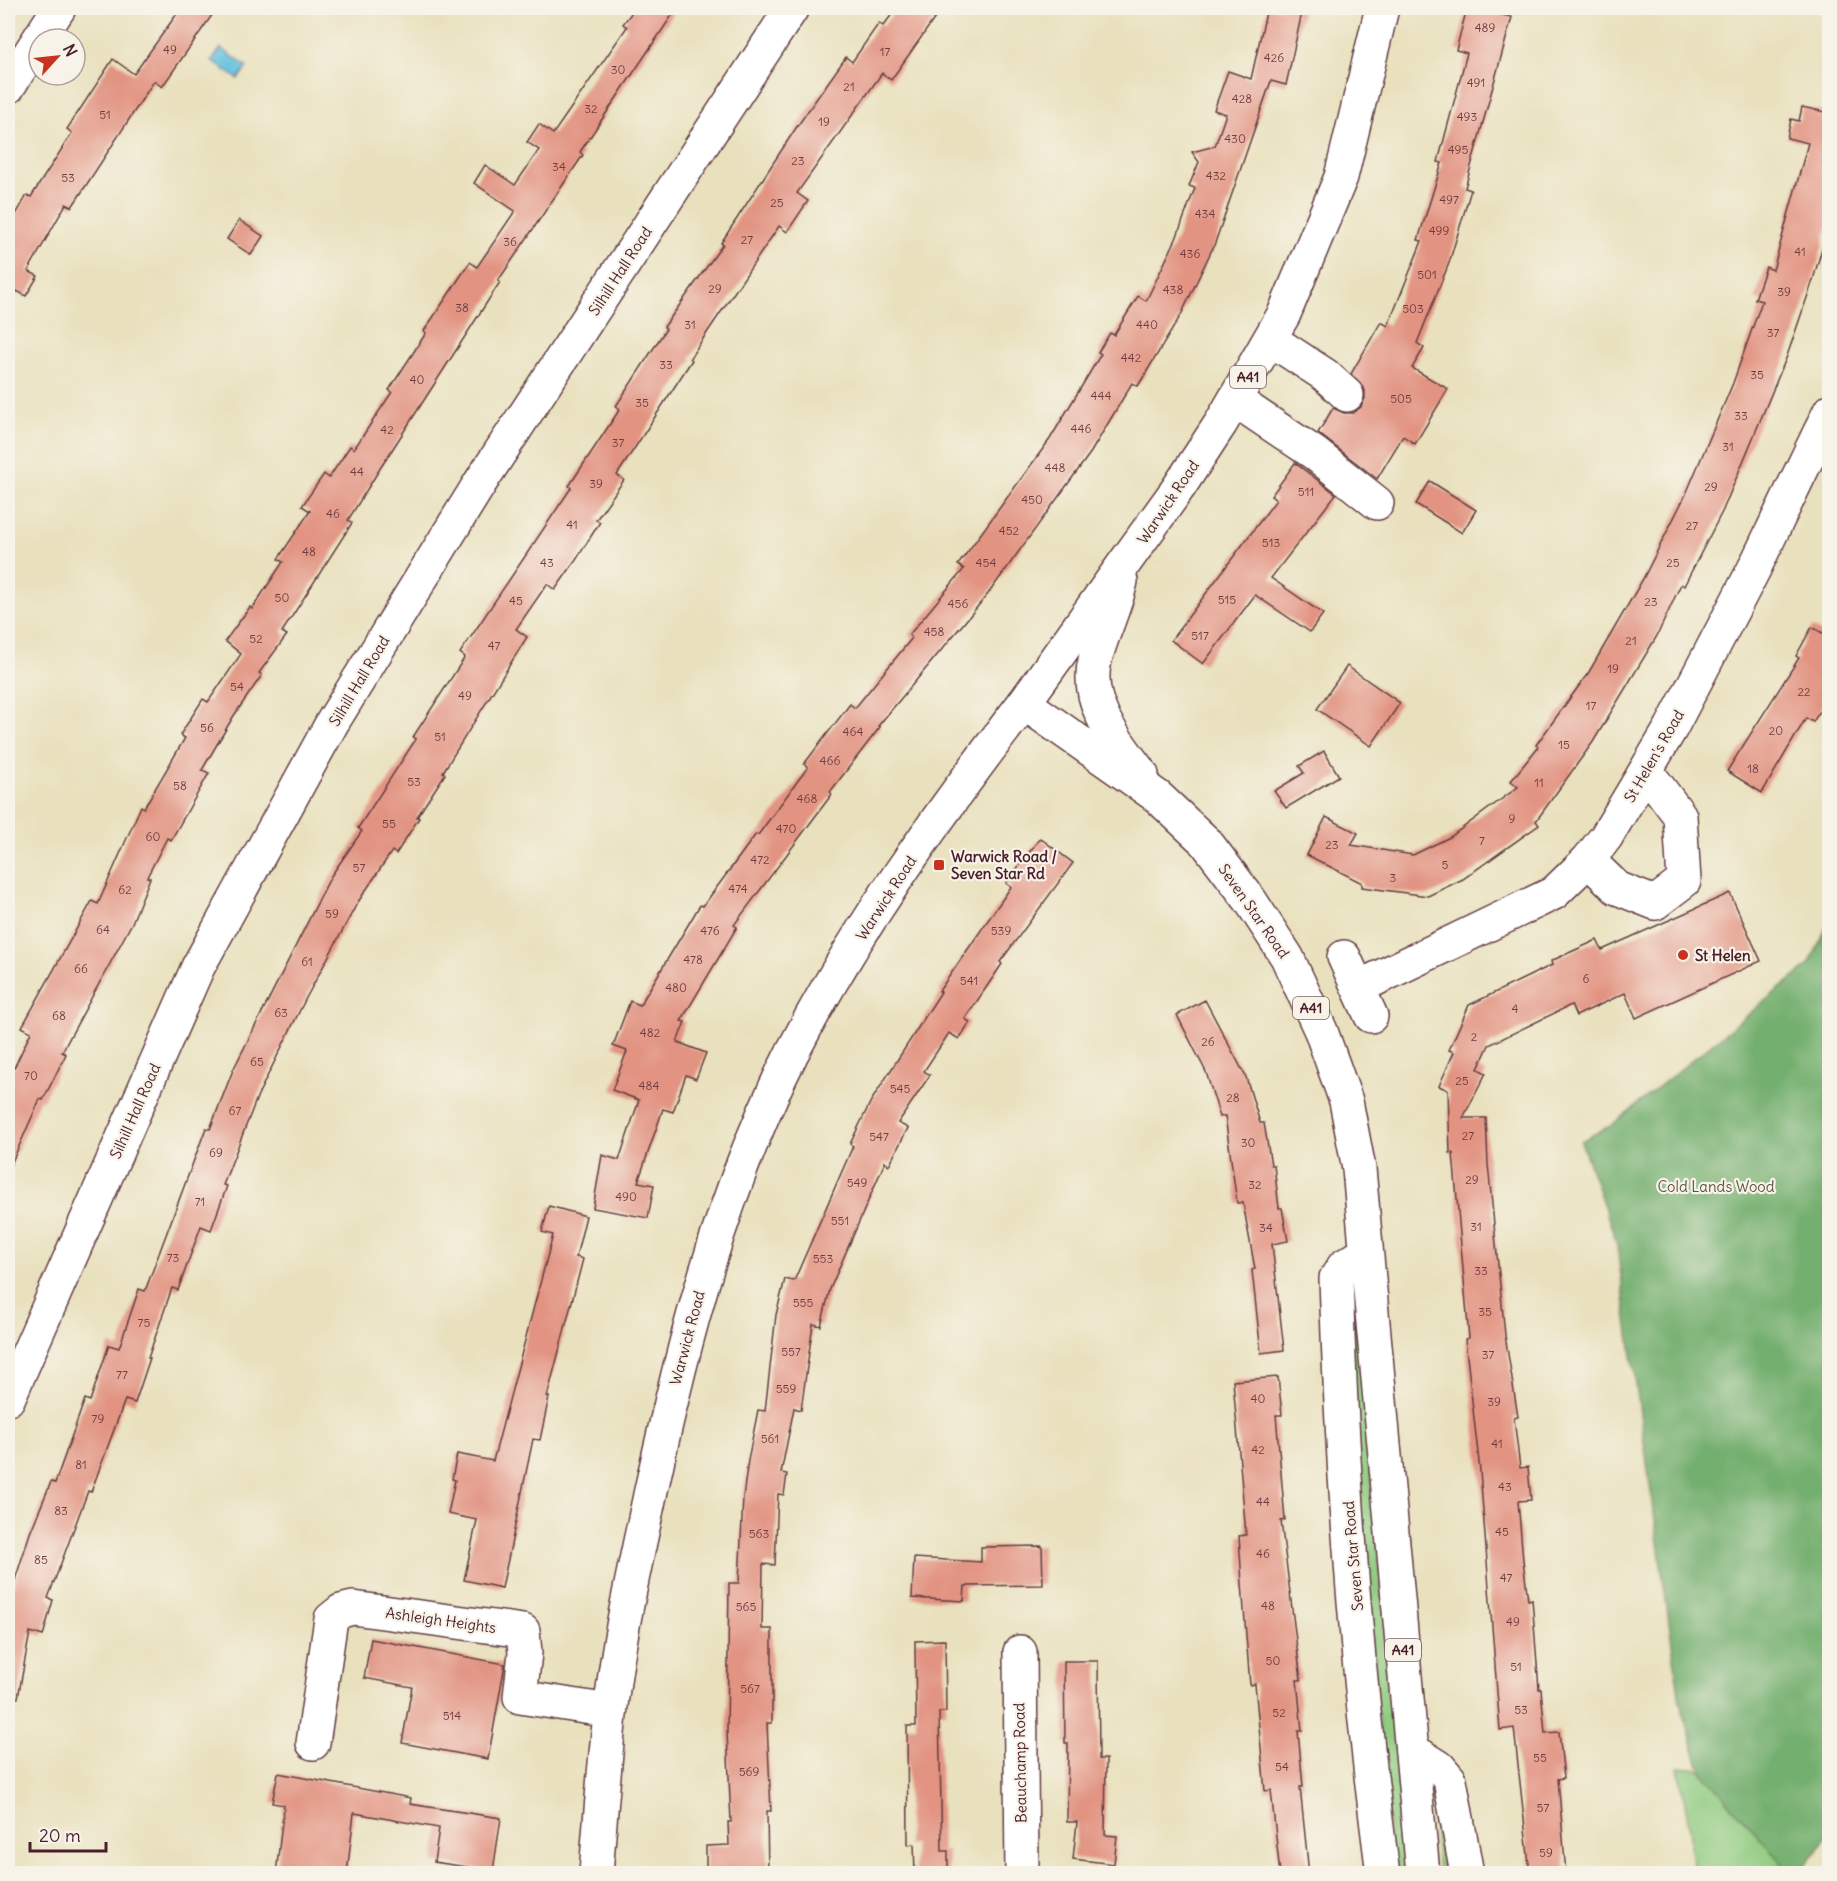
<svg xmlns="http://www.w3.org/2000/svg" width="1837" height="1881" font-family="Delius,sans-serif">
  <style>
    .green { fill: #8fcb80; stroke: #6c7556; stroke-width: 1.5 }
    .forest { fill: #73af6e; stroke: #5e674c; stroke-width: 1.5 }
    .water { fill: #61bfdf; stroke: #566f85; stroke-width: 1.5 }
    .building { fill: #e29381 }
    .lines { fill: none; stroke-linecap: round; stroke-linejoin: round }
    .minor-casing { stroke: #623c41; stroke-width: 36 }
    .major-casing { stroke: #623c41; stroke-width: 36 }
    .highway-casing { stroke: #623c41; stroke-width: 36 }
    .minor { stroke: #fff; stroke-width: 33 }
    .major { stroke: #fff; stroke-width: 33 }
    .highway { stroke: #fff; stroke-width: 33 }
    .poi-dot { fill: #c8321e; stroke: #f7f3e8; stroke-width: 2 }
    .labels { text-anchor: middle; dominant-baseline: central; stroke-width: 4.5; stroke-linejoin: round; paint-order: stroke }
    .number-label { font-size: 12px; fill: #703c40 }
    .shield { fill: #f7f3e8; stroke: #7e5f64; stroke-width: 1.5 }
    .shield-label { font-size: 14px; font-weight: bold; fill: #4a1f2b }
    .street-label { font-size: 15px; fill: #4a1f2b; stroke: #f7f3e8 }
    .poi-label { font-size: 15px; font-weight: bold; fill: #4a1f2b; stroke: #f7f3e8; text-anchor: start }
    .park-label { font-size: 15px; fill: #5f5344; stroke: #f7f3e8 }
  </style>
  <rect width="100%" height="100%" fill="#f7f3e8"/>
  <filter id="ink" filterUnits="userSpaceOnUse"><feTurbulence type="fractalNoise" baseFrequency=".0167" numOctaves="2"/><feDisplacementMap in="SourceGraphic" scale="12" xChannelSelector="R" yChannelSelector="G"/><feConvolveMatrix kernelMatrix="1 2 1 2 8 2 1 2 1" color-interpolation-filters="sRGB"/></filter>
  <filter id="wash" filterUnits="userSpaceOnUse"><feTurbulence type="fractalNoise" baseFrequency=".008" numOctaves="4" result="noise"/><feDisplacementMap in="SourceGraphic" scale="24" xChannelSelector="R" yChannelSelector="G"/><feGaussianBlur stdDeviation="1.35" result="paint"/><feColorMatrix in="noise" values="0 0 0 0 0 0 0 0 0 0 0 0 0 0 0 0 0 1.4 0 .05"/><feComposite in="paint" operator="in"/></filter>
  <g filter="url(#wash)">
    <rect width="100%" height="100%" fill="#e9e1be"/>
    <!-- green -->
    <g class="green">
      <polygon points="1354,1286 1408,1873 1392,1873 1347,1385 1351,1287"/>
      <polygon points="1678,1767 1700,1769 1791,1873 1694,1873 1688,1819"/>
      <polygon points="1435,1787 1459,1873 1438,1873 1431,1789"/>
    </g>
    <!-- forest -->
    <polygon class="forest" points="1829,922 1830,1834 1799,1873 1791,1874 1700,1769 1680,1701 1616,1240 1581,1141 1613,1124 1809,965"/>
    <!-- water -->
    <polygon class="water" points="221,48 247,67 238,79 212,61"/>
    <g id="blocks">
      <!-- building -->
      <g class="building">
        <polygon points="181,8 217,8 162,87 154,81 72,207 66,204 28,271 38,276 26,296 17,291 8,307 8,229 27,195 31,197 72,133 67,129 113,59 134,74"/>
        <polygon points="635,8 677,8 580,152 583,155 498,281 500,282 381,467 348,520 352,523 282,632 287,635 259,673 262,675 233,717 202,770 209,773 171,840 167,838 147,877 150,878 132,923 62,1052 66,1054 43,1100 40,1099 8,1171 8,1065 14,1068 31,1032 22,1027 92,901 98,904 141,806 144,808 185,738 180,735 203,699 208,702 241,654 225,641 250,607 252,609 283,562 278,559 310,511 302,506 324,474 329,478 350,446 354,449 392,392 389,390 426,333 424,331 470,262 477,267 515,211 474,183 485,165 515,185 539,150 527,142 539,124 553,134 627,27 623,24"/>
        <polygon points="897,8 942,8 891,80 882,73 797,193 808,201 787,232 779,226 690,358 692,360 617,475 624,480 596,520 600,522 576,560 555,590 547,584 516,629 527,637 443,772 445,774 417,817 419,818 396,854 392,851 358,902 305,1000 258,1095 223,1185 227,1186 211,1230 201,1226 178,1290 172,1288 148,1358 150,1358 135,1403 125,1400 91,1492 88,1491 48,1598 53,1600 43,1636 30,1632 18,1698 8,1697 8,1602 30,1533 51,1482 55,1483 85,1399 90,1401 109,1345 119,1348 139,1289 145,1291 206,1128 210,1129 233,1070 331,876 362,831 358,828 416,739 413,737 465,657 460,653 571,488 569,486 620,409 616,406 666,329 664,327 723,244 721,243 796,128 846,57 852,62 879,23 883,26"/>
        <polygon points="1267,8 1303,8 1286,85 1271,81 1215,243 1181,315 1138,386 1132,383 1091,452 988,594 878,726 880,727 830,792 832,794 734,925 737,927 681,1021 685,1022 677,1042 706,1053 696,1079 686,1075 673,1112 663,1109 638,1182 654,1185 648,1218 593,1208 602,1155 619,1160 639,1100 612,1090 627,1051 613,1046 630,1001 640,1005 700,905 703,906 756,834 758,835 808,767 804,764 850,704 855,708 912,638 909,635 964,569 958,565 1050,439 1101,354 1098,352 1110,333 1114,335 1138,296 1146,301 1176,239 1195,188 1189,186 1199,162 1192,152 1215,146 1226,114 1214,110 1228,71 1251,79"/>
        <polygon points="1467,8 1512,17 1465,188 1471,190 1449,263 1417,343 1424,348 1412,368 1448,389 1415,444 1403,436 1377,479 1318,433 1333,408 1344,413 1353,413 1361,407 1365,398 1365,390 1351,374 1381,322 1388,326 1422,241 1418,240 1442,163 1438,162 1467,53 1456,50"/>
        <polygon points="1802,107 1830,113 1830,220 1813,280 1787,356 1723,510 1684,586 1681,584 1657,636 1593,742 1536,821 1539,825 1463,879 1428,896 1362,887 1362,883 1307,855 1326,817 1358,833 1351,845 1413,855 1450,837 1518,787 1511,781 1538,747 1536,745 1589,672 1643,579 1686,494 1733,383 1762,301 1755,299 1766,267 1773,270 1808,143 1787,138 1791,119 1799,121"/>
        <polygon points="239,220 263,236 251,255 227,239"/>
        <polygon points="1295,463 1336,494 1271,578 1323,614 1310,632 1255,595 1203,664 1171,640 1276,500 1271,496"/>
        <polygon points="1430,481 1476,510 1462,533 1416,504"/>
        <polygon points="1812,627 1830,637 1830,695 1813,722 1806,718 1762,793 1727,771 1799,658 1796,656"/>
        <polygon points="1347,666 1400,703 1371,746 1317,709"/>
        <polygon points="1324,751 1339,776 1286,808 1274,791 1304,773 1299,766"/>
        <polygon points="1040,838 1073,863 1000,962 1002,964 965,1019 970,1022 959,1039 949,1033 924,1071 930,1075 898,1123 908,1128 889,1165 885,1162 830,1289 821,1326 813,1324 801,1410 794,1408 781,1473 787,1474 784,1495 778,1494 775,1565 763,1564 762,1629 772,1629 772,1723 767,1723 771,1811 767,1811 768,1874 706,1874 706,1846 729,1845 728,1822 731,1822 727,1732 729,1583 739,1583 743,1497 748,1460 758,1410 765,1411 776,1315 785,1279 794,1281 853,1146 850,1144 871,1101 941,992 939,991 1011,887 1006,883"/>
        <polygon points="1730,893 1761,961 1636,1018 1625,993 1576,1016 1571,1005 1489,1045 1478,1069 1486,1073 1463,1118 1486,1118 1488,1164 1505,1335 1518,1417 1514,1418 1520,1468 1528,1467 1531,1500 1518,1501 1523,1560 1528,1600 1532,1599 1539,1689 1541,1689 1545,1733 1559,1732 1564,1778 1558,1779 1566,1874 1530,1874 1514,1728 1500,1730 1480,1471 1465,1339 1469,1338 1453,1153 1450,1153 1448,1090 1439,1086 1454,1052 1449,1050 1469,1005 1552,965 1551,961 1597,940 1602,950"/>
        <polygon points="1205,1000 1246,1077 1260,1123 1264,1123 1271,1165 1274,1165 1279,1208 1282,1208 1288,1241 1272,1244 1284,1350 1261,1353 1252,1270 1255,1269 1243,1203 1237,1203 1225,1116 1220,1117 1206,1072 1177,1015"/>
        <polygon points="549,1206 586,1216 576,1257 583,1259 547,1397 549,1397 540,1440 533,1439 502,1588 464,1580 477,1520 448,1514 455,1480 452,1479 457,1454 493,1461 553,1235 542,1232"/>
        <polygon points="1278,1377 1282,1415 1276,1415 1285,1520 1281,1521 1301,1680 1297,1680 1302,1731 1298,1731 1303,1787 1300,1787 1309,1874 1280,1874 1271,1790 1265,1791 1255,1684 1250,1685 1242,1584 1239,1536 1246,1535 1233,1381"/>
        <polygon points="1042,1546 1043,1585 965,1586 964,1601 912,1598 914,1558 981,1562 981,1547"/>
        <polygon points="371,1639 505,1664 488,1759 402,1743 412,1687 364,1678"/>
        <polygon points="945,1640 946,1712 939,1712 942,1851 948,1851 948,1874 915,1874 914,1844 908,1845 907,1726 916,1726 915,1641"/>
        <polygon points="1064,1661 1098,1661 1099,1759 1106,1759 1105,1835 1117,1836 1114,1864 1073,1859 1077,1822 1067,1822 1068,1743 1065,1743"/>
        <polygon points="278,1773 411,1798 410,1804 501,1818 493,1871 434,1862 439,1828 354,1813 347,1874 276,1874 284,1805 272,1803"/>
      </g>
    </g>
  </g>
  <g filter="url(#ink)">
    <use href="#blocks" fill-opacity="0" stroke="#623c41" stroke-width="1.5"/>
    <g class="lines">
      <defs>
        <g id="minor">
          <polyline points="8,87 59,8"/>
          <polyline points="1270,339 1325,375 1347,395"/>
          <polyline points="1235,400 1314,453 1377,503"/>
          <polyline points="1588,860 1617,888 1655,903 1684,881 1680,816 1647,772"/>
          <polyline points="1344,957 1371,1016"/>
          <polyline points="1359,987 1554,893 1588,860 1606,837 1671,728 1753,571 1830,411"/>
          <path d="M1366,1253l-22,13 -8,12c6,199 21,399 47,596"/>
          <polyline points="8,1399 198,967 332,723 480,483 792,8"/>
          <polyline points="1020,1652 1022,1874"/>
          <polyline points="313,1743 331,1619 341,1611 353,1608 523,1631 525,1653 520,1697 610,1711"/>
          <polyline points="1412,1750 1439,1767 1450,1780 1467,1874"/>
        </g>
        <path id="major" d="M596,1874c4,-53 8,-107 14,-159 7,-72 25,-149 40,-220 33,-152 71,-302 142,-442 64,-124 147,-239 232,-350"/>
        <g id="highway">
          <polyline points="1382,8 1341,177 1284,314 1221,423 1179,487 1024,703 1158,797 1206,842 1250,900 1287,957 1321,1031 1346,1101 1359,1169 1423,1874"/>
          <path d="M1121,581c-6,28 -19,52 -26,79 -11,44 23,83 47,115"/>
        </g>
      </defs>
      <!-- minor casing -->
      <use href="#minor" class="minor-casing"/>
      <!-- major casing -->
      <use href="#major" class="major-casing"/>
      <!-- highway casing -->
      <use href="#highway" class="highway-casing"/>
      <!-- minor -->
      <use href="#minor" class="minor"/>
      <!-- major -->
      <use href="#major" class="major"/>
      <!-- highway -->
      <use href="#highway" class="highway"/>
    </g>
  </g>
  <!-- markers -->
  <g class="poi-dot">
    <rect x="933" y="859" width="12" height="12" rx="3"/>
    <circle cx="1683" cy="955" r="6"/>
  </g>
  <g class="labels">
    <!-- number labels -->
    <g class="number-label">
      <text x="1485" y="27">489</text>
      <text x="170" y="49">49</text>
      <text x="885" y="51">17</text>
      <text x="1274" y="57">426</text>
      <text x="618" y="69">30</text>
      <text x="1476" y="82">491</text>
      <text x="849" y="86">21</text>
      <text x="1242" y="98">428</text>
      <text x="591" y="108">32</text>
      <text x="105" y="114">51</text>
      <text x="1467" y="116">493</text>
      <text x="824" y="121">19</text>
      <text x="1235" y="138">430</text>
      <text x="1458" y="149">495</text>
      <text x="798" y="160">23</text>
      <text x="559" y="166">34</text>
      <text x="1216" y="175">432</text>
      <text x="68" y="177">53</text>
      <text x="1449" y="199">497</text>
      <text x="777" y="202">25</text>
      <text x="1205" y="213">434</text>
      <text x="1439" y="230">499</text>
      <text x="747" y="239">27</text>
      <text x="510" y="241">36</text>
      <text x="1800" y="251">41</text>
      <text x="1190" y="253">436</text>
      <text x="1427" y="274">501</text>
      <text x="715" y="288">29</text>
      <text x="1173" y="289">438</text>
      <text x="1784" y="291">39</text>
      <text x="462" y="307">38</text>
      <text x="1413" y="308">503</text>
      <text x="690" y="324">31</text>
      <text x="1147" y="324">440</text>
      <text x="1773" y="332">37</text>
      <text x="1131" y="357">442</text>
      <text x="666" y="364">33</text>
      <text x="1757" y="374">35</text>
      <text x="417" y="379">40</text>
      <text x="1101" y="395">444</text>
      <text x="1401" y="398">505</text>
      <text x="642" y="402">35</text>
      <text x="1741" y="415">33</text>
      <text x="1081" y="428">446</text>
      <text x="387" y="429">42</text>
      <text x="618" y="442">37</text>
      <text x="1728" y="446">31</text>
      <text x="1055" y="467">448</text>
      <text x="357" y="471">44</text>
      <text x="596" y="483">39</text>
      <text x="1711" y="486">29</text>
      <text x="1306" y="491">511</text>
      <text x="1032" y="499">450</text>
      <text x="333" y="513">46</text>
      <text x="572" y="524">41</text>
      <text x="1692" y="525">27</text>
      <text x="1009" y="530">452</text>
      <text x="1271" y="542">513</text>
      <text x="309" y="551">48</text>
      <text x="547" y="562">43</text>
      <text x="986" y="562">454</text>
      <text x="1673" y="562">25</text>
      <text x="282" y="597">50</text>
      <text x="1227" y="599">515</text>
      <text x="516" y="600">45</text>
      <text x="1651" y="601">23</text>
      <text x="958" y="603">456</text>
      <text x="934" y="631">458</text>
      <text x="1200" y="635">517</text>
      <text x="256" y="638">52</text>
      <text x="1631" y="640">21</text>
      <text x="494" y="645">47</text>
      <text x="1613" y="668">19</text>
      <text x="237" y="686">54</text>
      <text x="1804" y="691">22</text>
      <text x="465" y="695">49</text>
      <text x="1591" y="705">17</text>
      <text x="207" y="727">56</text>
      <text x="1776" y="730">20</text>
      <text x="853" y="731">464</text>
      <text x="440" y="736">51</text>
      <text x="1564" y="744">15</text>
      <text x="830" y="760">466</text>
      <text x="1753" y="768">18</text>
      <text x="414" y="781">53</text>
      <text x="1539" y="782">11</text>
      <text x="180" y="785">58</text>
      <text x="807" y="798">468</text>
      <text x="1512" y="818">9</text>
      <text x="389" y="823">55</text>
      <text x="786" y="828">470</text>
      <text x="153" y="836">60</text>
      <text x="1482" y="840">7</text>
      <text x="1332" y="844">23</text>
      <text x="760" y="859">472</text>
      <text x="1445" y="864">5</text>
      <text x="359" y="867">57</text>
      <text x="1393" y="877">3</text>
      <text x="738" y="888">474</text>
      <text x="125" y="889">62</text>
      <text x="332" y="913">59</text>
      <text x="103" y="929">64</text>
      <text x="710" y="930">476</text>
      <text x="1001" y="930">539</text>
      <text x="693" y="959">478</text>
      <text x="307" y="961">61</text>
      <text x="81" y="968">66</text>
      <text x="1586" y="978">6</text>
      <text x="969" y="980">541</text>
      <text x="676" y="987">480</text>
      <text x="1515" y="1008">4</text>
      <text x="281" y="1012">63</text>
      <text x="59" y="1015">68</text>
      <text x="650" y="1032">482</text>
      <text x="1474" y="1036">2</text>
      <text x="1208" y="1041">26</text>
      <text x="257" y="1061">65</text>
      <text x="31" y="1075">70</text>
      <text x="1462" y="1080">25</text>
      <text x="649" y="1085">484</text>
      <text x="900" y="1088">545</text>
      <text x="1233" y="1097">28</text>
      <text x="235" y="1110">67</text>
      <text x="1468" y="1135">27</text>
      <text x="879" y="1136">547</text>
      <text x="1248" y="1142">30</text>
      <text x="216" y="1152">69</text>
      <text x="1472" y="1179">29</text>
      <text x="857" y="1182">549</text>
      <text x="1255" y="1184">32</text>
      <text x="626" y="1196">490</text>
      <text x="200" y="1201">71</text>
      <text x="840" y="1220">551</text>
      <text x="1476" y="1226">31</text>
      <text x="1266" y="1227">34</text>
      <text x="173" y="1257">73</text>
      <text x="823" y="1258">553</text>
      <text x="1481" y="1270">33</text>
      <text x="803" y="1302">555</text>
      <text x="1485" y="1311">35</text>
      <text x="144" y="1322">75</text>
      <text x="791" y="1351">557</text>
      <text x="1488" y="1354">37</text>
      <text x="122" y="1374">77</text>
      <text x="786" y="1388">559</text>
      <text x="1258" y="1398">40</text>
      <text x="1494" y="1401">39</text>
      <text x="98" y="1418">79</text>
      <text x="770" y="1438">561</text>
      <text x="1497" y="1443">41</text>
      <text x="1258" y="1449">42</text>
      <text x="81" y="1464">81</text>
      <text x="1505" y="1486">43</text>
      <text x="1263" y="1501">44</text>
      <text x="61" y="1510">83</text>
      <text x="1502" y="1531">45</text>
      <text x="759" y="1533">563</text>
      <text x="1263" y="1553">46</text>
      <text x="41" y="1559">85</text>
      <text x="1506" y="1577">47</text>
      <text x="1268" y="1605">48</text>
      <text x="746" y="1606">565</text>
      <text x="1513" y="1621">49</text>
      <text x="1273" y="1660">50</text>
      <text x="1516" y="1666">51</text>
      <text x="750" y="1688">567</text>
      <text x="1521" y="1709">53</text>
      <text x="1279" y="1712">52</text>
      <text x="452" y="1715">514</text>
      <text x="1540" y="1757">55</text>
      <text x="1282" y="1766">54</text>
      <text x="749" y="1771">569</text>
      <text x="1543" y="1807">57</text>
      <text x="1546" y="1852">59</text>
    </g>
    <!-- shield labels -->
    <g class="shield">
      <rect x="1230" y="366" width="36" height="22" rx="4.5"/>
      <rect x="1293" y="997" width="36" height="22" rx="4.5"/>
      <rect x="1385" y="1639" width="36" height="22" rx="4.5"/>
    </g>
    <g class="shield-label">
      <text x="1248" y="377">A41</text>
      <text x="1311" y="1008">A41</text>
      <text x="1403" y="1650">A41</text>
    </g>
    <!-- street labels -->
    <g class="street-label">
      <text transform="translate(620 271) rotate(-57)">Silhill Hall Road</text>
      <text transform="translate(1168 502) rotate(-56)">Warwick Road</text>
      <text transform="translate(359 681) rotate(-59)">Silhill Hall Road</text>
      <text transform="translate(1654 756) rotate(-60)">St Helen's Road</text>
      <text transform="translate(886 898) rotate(-57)">Warwick Road</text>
      <text transform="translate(1254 911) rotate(55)">Seven Star Road</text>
      <text transform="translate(135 1111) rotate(-66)">Silhill Hall Road</text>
      <text transform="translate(687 1338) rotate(-75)">Warwick Road</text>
      <text transform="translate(1353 1556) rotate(-95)">Seven Star Road</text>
      <text transform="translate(441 1620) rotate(8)">Ashleigh Heights</text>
      <text transform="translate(1020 1763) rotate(-91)">Beauchamp Road</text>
    </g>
    <!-- poi labels -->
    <g class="poi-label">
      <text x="951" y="856">Warwick Road /<tspan x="951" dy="17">Seven Star Rd</tspan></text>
      <text x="1695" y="955">St Helen</text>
    </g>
    <!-- park labels -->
    <g class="park-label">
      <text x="1716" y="1186">Cold Lands Wood</text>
    </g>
  </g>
  <!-- margin -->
  <rect width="1837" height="1881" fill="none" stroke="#f7f3e8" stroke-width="30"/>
  <!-- north arrow -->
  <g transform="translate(57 57) rotate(63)"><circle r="28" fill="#f7f3e8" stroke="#b29e9c" stroke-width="1.5"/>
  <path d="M0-4.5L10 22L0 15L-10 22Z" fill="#c8321e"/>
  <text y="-9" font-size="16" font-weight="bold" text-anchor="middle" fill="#4a1f2b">N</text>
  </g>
  <!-- scale -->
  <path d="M30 1842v9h76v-9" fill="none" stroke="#4a1f2b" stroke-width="3"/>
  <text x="39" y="1842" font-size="18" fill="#4a1f2b" stroke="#f7f3e8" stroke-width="4.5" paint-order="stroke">20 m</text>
</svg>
